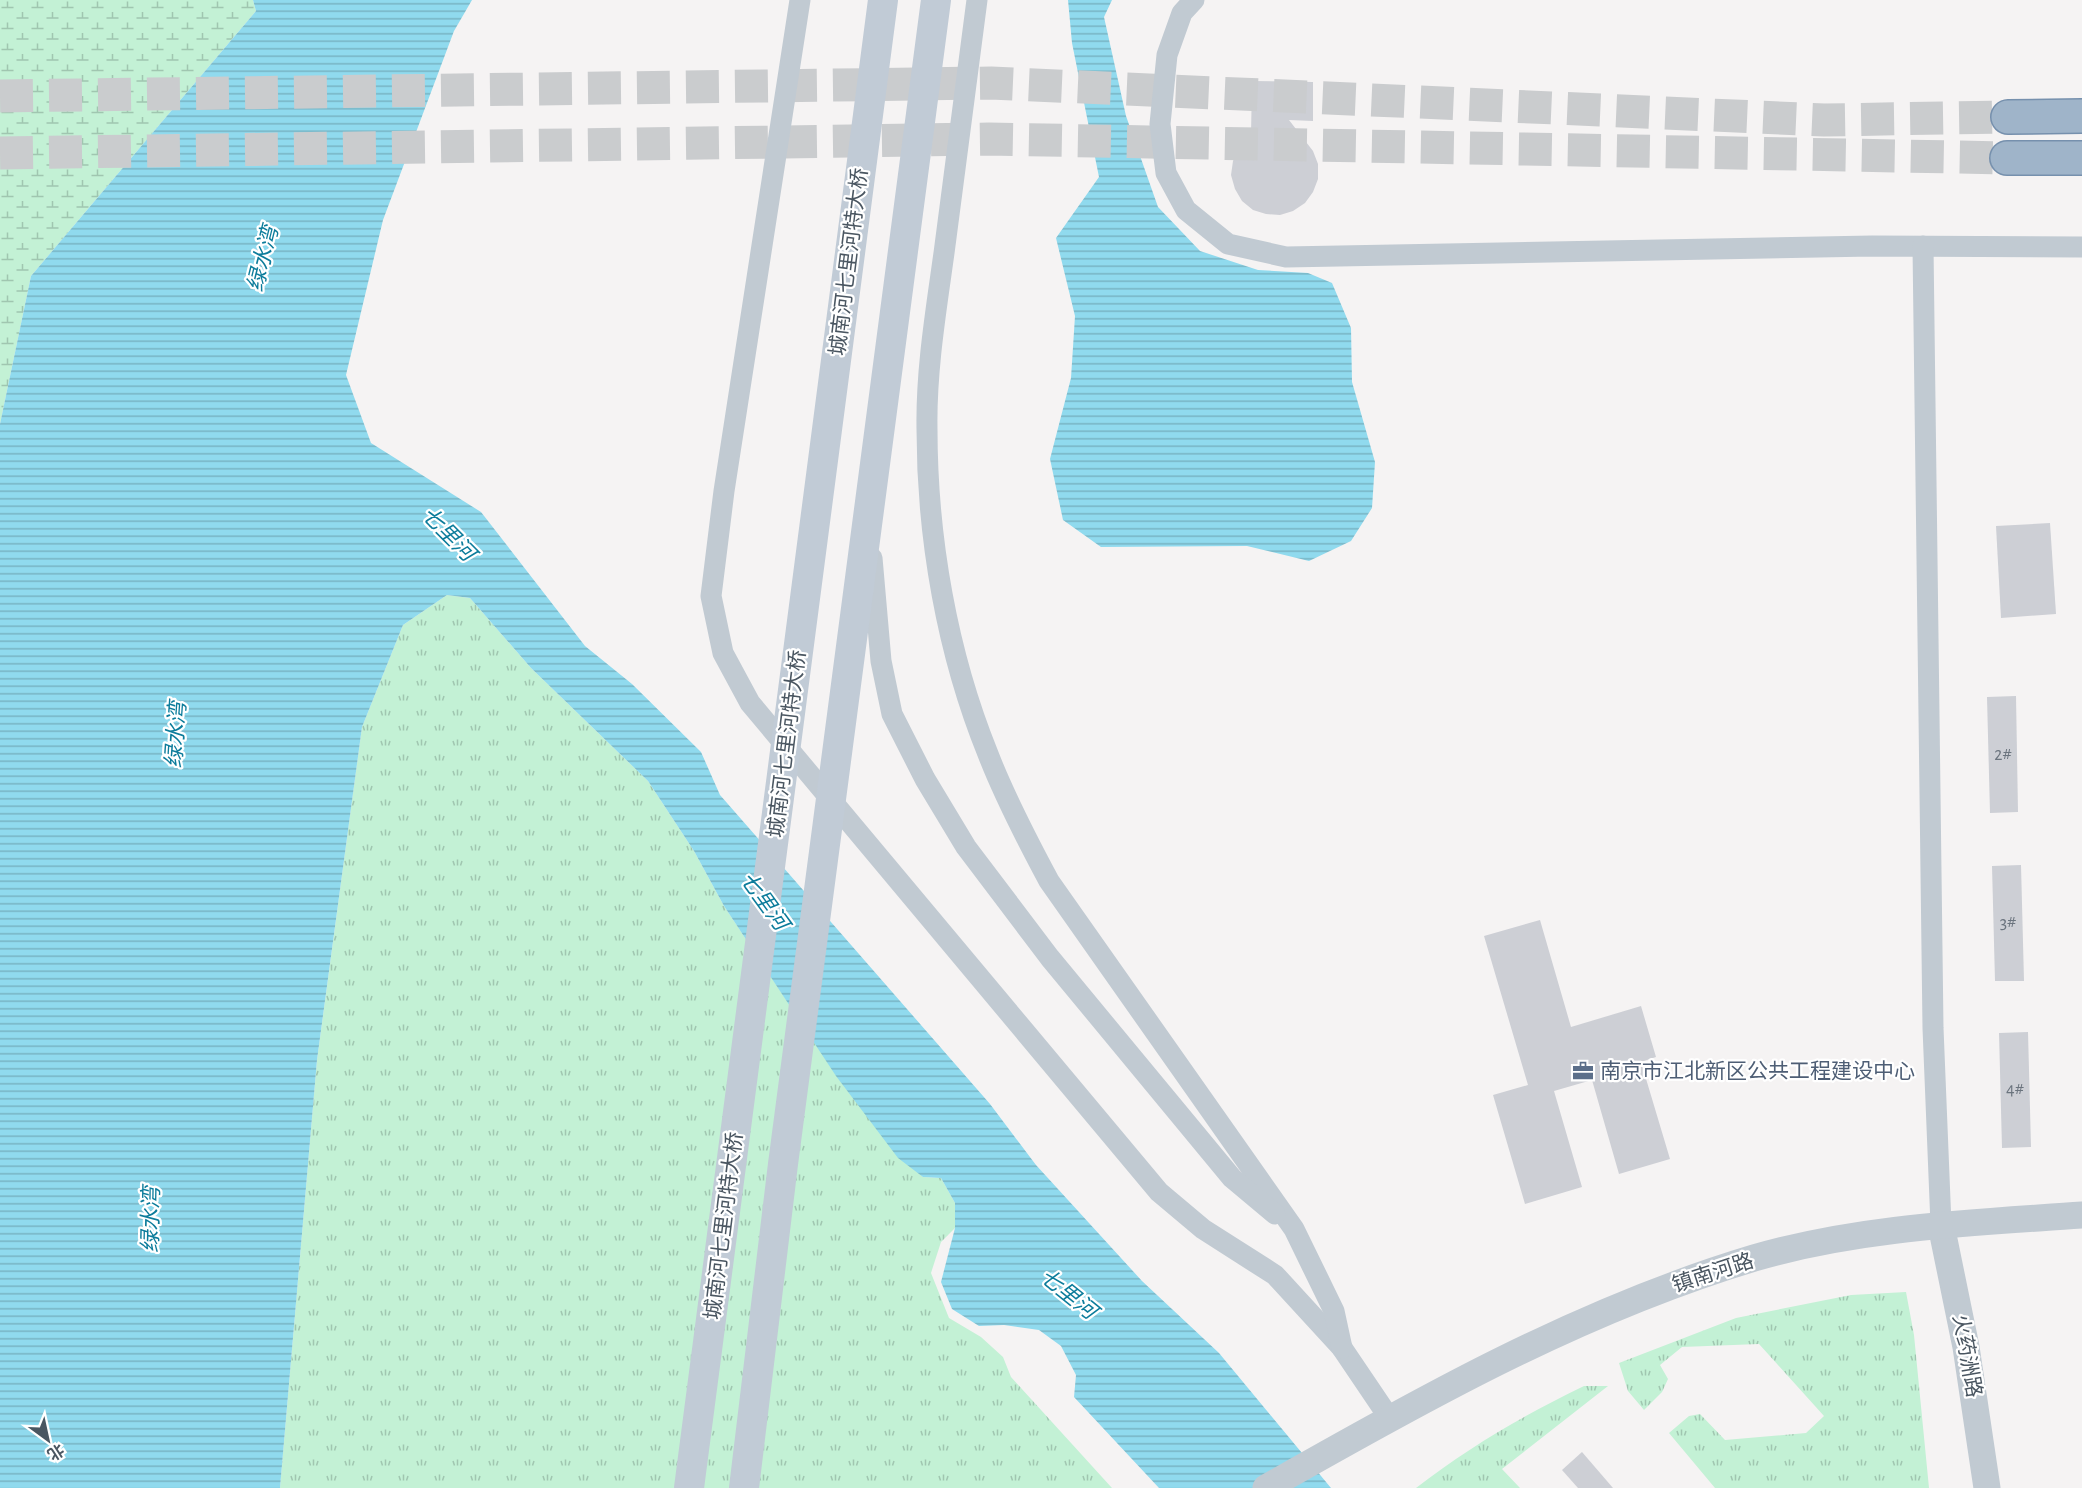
<svg xmlns="http://www.w3.org/2000/svg" width="2082" height="1488" font-family="'Alegreya Sans','Noto Sans SC',sans-serif">
  <style>
    .grass { fill: url(#grass-tufts) }
    .wetland { fill: url(#wetland-marsh) }
    .water { fill: url(#water-rules) }
    .building { fill: #cdcfd5 }
    .lines { fill: none; stroke-linecap: round; stroke-linejoin: round }
    .trunk-tunnel { stroke: #caccce; stroke-width: 33; stroke-dasharray: 33 16; stroke-linecap: butt }
    .trunk-casing { stroke: #7690ad; stroke-width: 36 }
    .minor { stroke: #c1cad2; stroke-width: 21 }
    .tertiary { stroke: #c1cad2; stroke-width: 27 }
    .trunk { stroke: #9fb4c9; stroke-width: 33 }
    .secondary-bridge { stroke: #c1cbd6; stroke-width: 30 }
    .labels { text-anchor: middle; dominant-baseline: central; stroke-width: 4.5; stroke-linejoin: round; paint-order: stroke }
    .number-label { font-size: 18px; fill: #6b747e }
    .street-label { font-size: 21px; fill: #4a5661; stroke: #fff }
    .service-label { font-size: 21px; fill: #4e5e75; stroke: #fff; text-anchor: start }
    .water-label { font-size: 22px; font-style: italic; fill: #0c7c9b; stroke: #fff }
  </style>
  <defs>
    <pattern id="grass-tufts" width="24" height="20" patternUnits="userSpaceOnUse" patternTransform="scale(1.5)"><rect width="24" height="20" fill="#c3f1d5"/><path d="M3 7l-1-3M5 7V3M7 7l1-3M15 17l-1-3M17 17v-4M19 17l1-3" fill="none" stroke="#a0c6b0"/></pattern>
    <pattern id="wetland-marsh" width="20" height="14" patternUnits="userSpaceOnUse" patternTransform="scale(1.5)"><rect width="20" height="14" fill="#c3f1d5"/><path d="M1 5h8M5 5V1M11 12h8M15 12V8" fill="none" stroke="#a0c6b0"/></pattern>
    <pattern id="water-rules" width="6" height="5" patternUnits="userSpaceOnUse" patternTransform="scale(1.5)"><rect width="6" height="5" fill="#90daee"/><path d="M0 2.5h6" fill="none" stroke="#78b4c4"/></pattern>
  </defs>
  <rect width="100%" height="100%" fill="#f5f3f3"/>
  <!-- grass -->
  <g class="grass">
    <polygon points="447,595 470,598 531,668 648,781 694,851 724,906 837,1076 923,1177 941,1178 955,1203 955,1228 941,1242 931,1273 949,1318 981,1337 1003,1357 1011,1377 1112,1488 280,1488 317,1060 362,727 403,625"/>
    <polygon points="1906,1292 1914,1335 1929,1488 1715,1488 1669,1433 1689,1416 1700,1414 1725,1440 1806,1433 1824,1416 1759,1344 1682,1347 1660,1365 1668,1379 1662,1392 1644,1410 1628,1391 1619,1363 1736,1318 1851,1295"/>
    <path d="M1584,1386h24l-106,83 18,19h-104c53,-41 108,-73 168,-102z"/>
  </g>
  <!-- wetland -->
  <polygon class="wetland" points="0,0 253,0 256,11 31,276 0,424"/>
  <!-- water -->
  <g class="water">
    <polygon points="253,0 472,0 454,31 383,220 346,375 371,443 481,512 585,646 632,684 701,752 720,795 990,1104 1036,1165 1142,1281 1219,1353 1331,1488 1159,1488 1074,1397 1076,1375 1061,1346 1039,1330 1004,1325 979,1326 952,1309 941,1282 955,1228 955,1203 941,1178 923,1177 898,1158 836,1076 724,906 694,851 648,781 531,668 470,598 447,595 403,625 362,727 317,1060 280,1488 0,1488 0,424 31,276 256,11"/>
    <polygon points="1068,0 1112,0 1104,17 1126,116 1158,207 1200,251 1258,270 1308,273 1332,283 1351,328 1352,382 1375,462 1372,508 1351,541 1309,561 1247,546 1101,547 1063,520 1050,459 1071,378 1075,316 1056,238 1099,177 1072,43"/>
  </g>
  <!-- building -->
  <g class="building">
    <polygon points="1252,81 1313,82 1313,121 1289,120 1313,151 1318,164 1318,179 1313,192 1305,203 1293,211 1280,215 1266,214 1253,210 1242,201 1235,189 1231,175 1233,161 1239,148 1251,135"/>
    <polygon points="2050,523 2056,614 2001,618 1996,526"/>
    <polygon points="2016,696 2018,812 1990,813 1987,697"/>
    <polygon points="2021,865 2024,981 1995,981 1992,866"/>
    <polygon points="1540,920 1571,1027 1641,1006 1656,1057 1641,1062 1670,1159 1619,1174 1592,1080 1554,1091 1582,1187 1525,1204 1493,1095 1528,1085 1484,936"/>
    <polygon points="2028,1032 2031,1147 2002,1148 1999,1033"/>
    <polygon points="1582,1452 1613,1488 1578,1488 1562,1470"/>
  </g>
  <g class="lines">
    <!-- trunk-tunnel -->
    <g class="trunk-tunnel">
      <polyline points="0,96 991,83 1824,120 2008,117"/>
      <polyline points="0,153 989,139 2007,158"/>
    </g>
    <defs>
      <g id="trunk">
        <polyline points="2008,117 2082,116"/>
        <polyline points="2007,158 2082,158"/>
      </g>
    </defs>
    <!-- trunk casing -->
    <use href="#trunk" class="trunk-casing"/>
    <!-- minor -->
    <g class="minor">
      <polyline points="800,0 724,491 711,596 723,653 750,703 1159,1192 1203,1229 1275,1275 1342,1348 1390,1419"/>
      <path d="M977,0c-11,84 -22,169 -33,253 -8,58 -18,117 -17,176 0,109 20,224 61,325 17,44 39,86 61,127l245,348 40,82 8,37"/>
      <polyline points="1194,0 1182,13 1167,55 1160,124 1166,173 1186,210 1228,244 1286,257 1872,246 2082,247"/>
      <polyline points="1923,246 1933,1028 1941,1225"/>
      <polyline points="872,558 881,661 892,714 925,779 966,847 1050,958 1232,1178 1275,1214"/>
    </g>
    <!-- tertiary -->
    <g class="tertiary">
      <polyline points="1941,1225 1966,1347 1987,1488"/>
      <path d="M1266,1488c156,-89 315,-178 488,-230 106,-31 218,-35 328,-43"/>
    </g>
    <!-- trunk -->
    <use href="#trunk" class="trunk"/>
    <!-- secondary-bridge -->
    <g class="secondary-bridge">
      <polyline points="689,1488 883,0"/>
      <polyline points="744,1488 783,1164 936,0"/>
    </g>
  </g>
  <!-- icons -->
  <defs>
    <symbol id="office-bare" viewBox="-9 -9 18 18"><path d="M-6-3h4V-5.5h4V-3h4V5H-6ZM-1-4.5V-3h2v-1.5ZM-6 0V1H6V0Z" fill="#5c6f8a" stroke="#fff" stroke-width="2.5" paint-order="stroke"/></symbol>
  </defs>
  <g fill-rule="evenodd">
    <use href="#office-bare" x="1568" y="1056" width="30" height="30"/>
  </g>
  <g class="labels">
    <!-- number labels -->
    <g class="number-label">
      <text x="2003" y="755">2#</text>
      <text x="2008" y="923">3#</text>
      <text x="2015" y="1090">4#</text>
    </g>
    <!-- street labels -->
    <g class="street-label">
      <text transform="translate(849 262) rotate(-83)">城南河七里河特大桥</text>
      <text transform="translate(787 744) rotate(-83)">城南河七里河特大桥</text>
      <text transform="translate(724 1226) rotate(-83)">城南河七里河特大桥</text>
      <text transform="translate(1713 1273) rotate(-18)">镇南河路</text>
      <text transform="translate(1967 1356) rotate(80)">火药洲路</text>
    </g>
    <!-- service labels -->
    <g class="service-label">
      <text x="1600" y="1071">南京市江北新区公共工程建设中心</text>
    </g>
    <!-- water labels -->
    <g class="water-label">
      <text transform="translate(263 259) rotate(-76)">绿水湾</text>
      <text transform="translate(448 534) rotate(45)">七里河</text>
      <text transform="translate(176 735) rotate(-86)">绿水湾</text>
      <text transform="translate(764 901) rotate(54)">七里河</text>
      <text transform="translate(151 1220) rotate(-89)">绿水湾</text>
      <text transform="translate(1068 1294) rotate(39)">七里河</text>
    </g>
  </g>
  <!-- north arrow -->
  <g transform="translate(48 1440) rotate(147)" stroke="#ffffff" stroke-width="4.5" paint-order="stroke">
  <path d="M0-4.5L10 22L0 15L-10 22Z" fill="#4a5661"/>
  <text y="-9" font-size="16" font-weight="bold" text-anchor="middle" fill="#4a5661">北</text>
  </g>
</svg>
